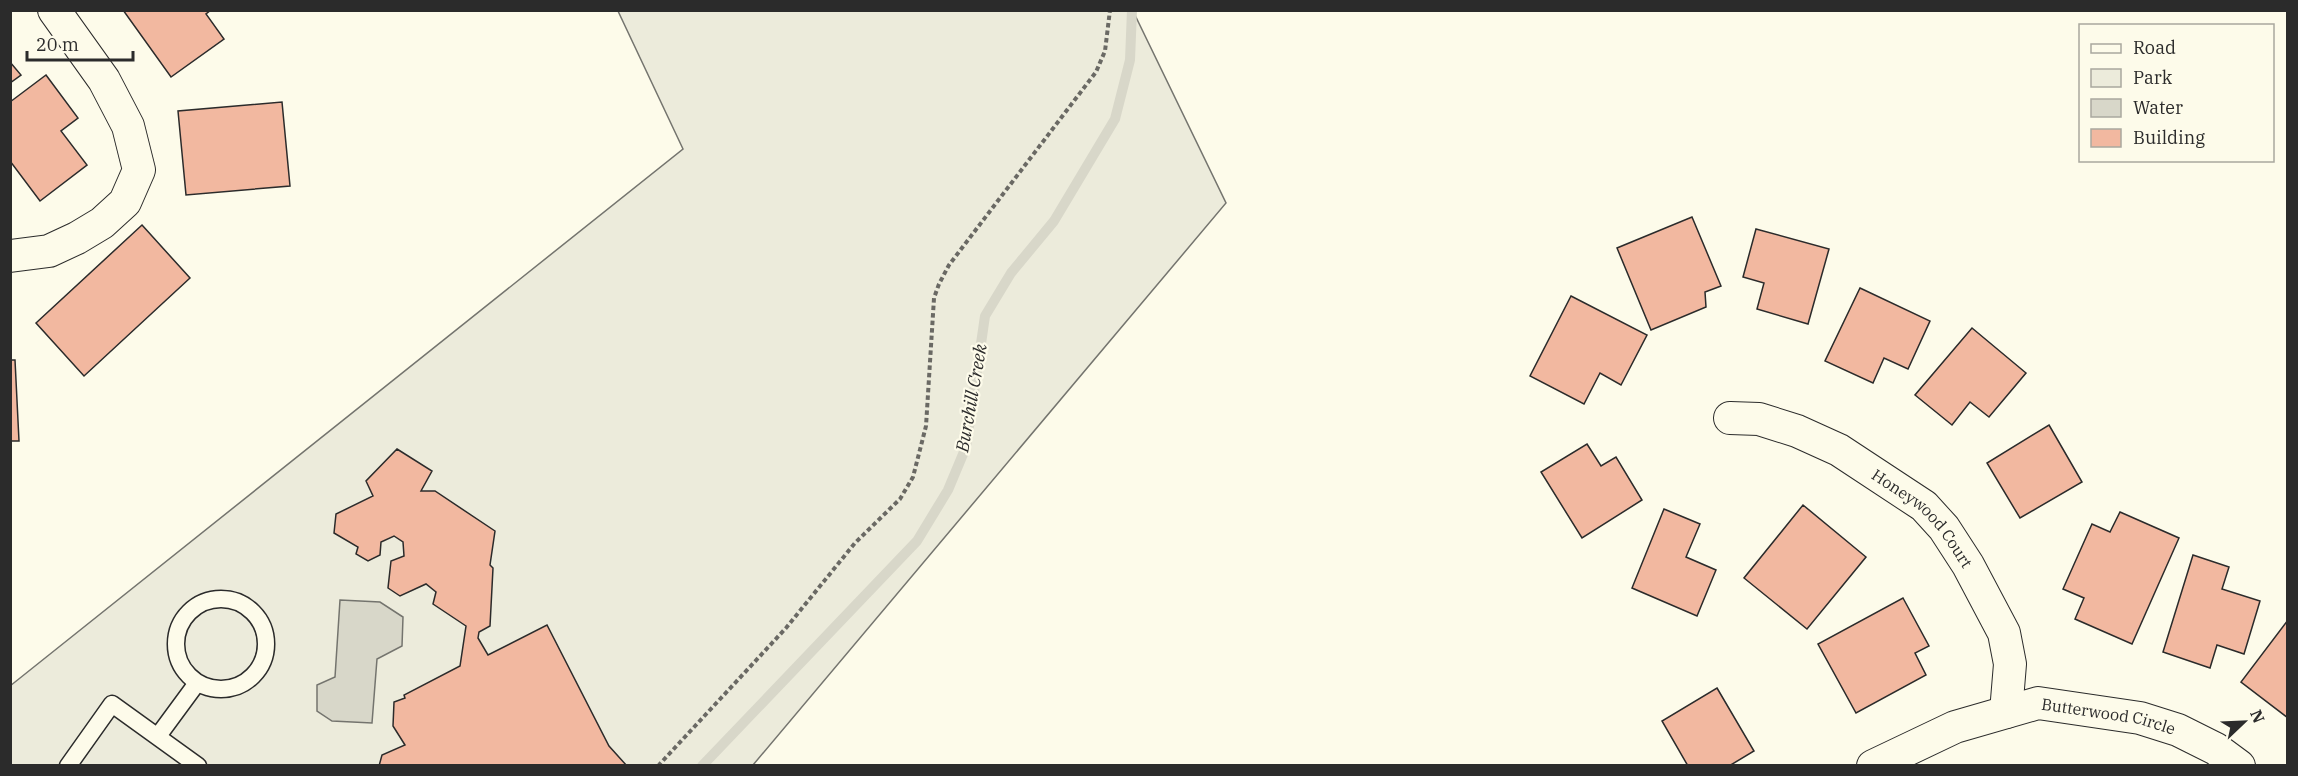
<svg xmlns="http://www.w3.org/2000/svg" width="2298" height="776" font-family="'IBM Plex Serif',serif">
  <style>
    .green { fill: #ecebdb; stroke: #74746e; stroke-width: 1.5 }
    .water { fill: #d8d7c9; stroke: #74746e; stroke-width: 1.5 }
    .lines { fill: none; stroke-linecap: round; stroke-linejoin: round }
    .stream { stroke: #d8d7c9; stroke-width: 10 }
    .building { fill: #f2b8a0; stroke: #2b2b2b; stroke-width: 1.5 }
    .service-casing { stroke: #2b2b2b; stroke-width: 19 }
    .minor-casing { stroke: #2b2b2b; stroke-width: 34 }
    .path { stroke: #6a6964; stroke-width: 4; stroke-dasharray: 4.5 3; stroke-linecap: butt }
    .service { stroke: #fdfbea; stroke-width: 16 }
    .minor { stroke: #fdfbea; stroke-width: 32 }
    .labels { text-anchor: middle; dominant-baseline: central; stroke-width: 4.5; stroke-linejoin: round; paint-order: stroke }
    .street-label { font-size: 16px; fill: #2b2b2b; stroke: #fdfbea }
    .water-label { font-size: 18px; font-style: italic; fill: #2b2b2b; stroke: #fdfbea }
  </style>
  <rect width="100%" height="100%" fill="#fdfbea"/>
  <!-- green -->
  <polygon class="green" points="618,11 1133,11 1226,203 753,765 11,765 10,686 683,149"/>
  <!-- water -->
  <polygon class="water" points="340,600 380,602 403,617 402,646 377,659 372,723 332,721 317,711 317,685 335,677"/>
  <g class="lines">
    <!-- stream -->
    <polyline class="stream" points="702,766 917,541 948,490 966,447 985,316 1011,273 1054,221 1115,119 1130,60 1132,10"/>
  </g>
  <!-- building -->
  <g class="building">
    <polygon points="123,10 211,10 206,14 224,39 171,77"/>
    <polygon points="10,62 21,75 10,83"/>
    <polygon points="46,75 78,118 61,131 87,165 40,201 10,161 10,102"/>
    <polygon points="282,102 290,186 186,195 178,111"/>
    <polygon points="1692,217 1721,286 1705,292 1706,307 1651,330 1617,248"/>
    <polygon points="142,225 190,278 84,376 36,323"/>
    <polygon points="1756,229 1829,249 1808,324 1757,309 1764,283 1743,277"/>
    <polygon points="1860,288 1930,321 1908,369 1884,358 1873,383 1825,361"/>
    <polygon points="1571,296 1647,335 1621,385 1600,373 1584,404 1530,376"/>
    <polygon points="1972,328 2026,373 1989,417 1970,402 1952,425 1915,395"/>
    <polygon points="10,360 15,360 19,441 10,441"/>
    <polygon points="2049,425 2082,482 2020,518 1987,463"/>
    <polygon points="1587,444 1601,466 1616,457 1642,500 1582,538 1541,472"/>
    <polygon points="397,449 432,471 421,491 435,491 495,531 490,565 493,568 490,626 479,632 478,638 488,655 547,625 609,746 627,766 379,766 382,755 405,745 393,726 394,702 405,698 404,695 460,666 466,626 433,604 436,592 426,584 400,596 388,588 391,561 404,556 403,542 394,536 381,542 380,555 368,561 356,554 358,547 334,533 336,514 373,496 366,481"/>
    <polygon points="1803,505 1866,557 1807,629 1744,578"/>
    <polygon points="1664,509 1700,524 1686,557 1716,570 1697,616 1632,588"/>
    <polygon points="2120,512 2179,538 2132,644 2075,619 2084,598 2063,589 2092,524 2110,532"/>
    <polygon points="2193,555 2229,567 2222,589 2260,601 2244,654 2217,645 2210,668 2163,652"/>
    <polygon points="1903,598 1929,646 1915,653 1926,675 1856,713 1818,644"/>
    <polygon points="2288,620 2288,718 2241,682"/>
    <polygon points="1717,688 1754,751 1729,766 1688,766 1662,721"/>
  </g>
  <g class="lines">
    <defs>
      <g id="service">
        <circle cx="221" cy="644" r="45"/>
        <polyline points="158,736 197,683"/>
        <polyline points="68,766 112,704 198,766"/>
      </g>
      <g id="minor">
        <polyline points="10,256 49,251 77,238 102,223 125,202 139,170 128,126 104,80 54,10"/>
        <path id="s1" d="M1730,418l29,1 38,12 42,19 85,56 20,22 24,37 36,68 6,31 -4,48"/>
        <path id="s2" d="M1873,766l82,-39 83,-24 102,15 38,12 38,19 23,17"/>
      </g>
    </defs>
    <!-- service casing -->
    <use href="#service" class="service-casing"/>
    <!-- minor casing -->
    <use href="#minor" class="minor-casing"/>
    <!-- path -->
    <polyline class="path" points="658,766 786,628 855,543 900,499 913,477 926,426 934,298 939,284 949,265 1096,72 1105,51 1110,10"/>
    <!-- service -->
    <use href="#service" class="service"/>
    <!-- minor -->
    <use href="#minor" class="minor"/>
  </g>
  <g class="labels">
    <!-- street labels -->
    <g class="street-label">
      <text stroke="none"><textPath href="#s1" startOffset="224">Honeywood Court</textPath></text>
      <text stroke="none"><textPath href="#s2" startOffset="249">Butterwood Circle</textPath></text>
    </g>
    <!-- water labels -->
    <g class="water-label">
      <text transform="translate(971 398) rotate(-80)">Burchill Creek</text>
    </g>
  </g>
  <!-- border -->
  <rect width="2298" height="776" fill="none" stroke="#2b2b2b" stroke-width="24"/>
  <!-- legend -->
  <rect x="2079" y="24" width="195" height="138" fill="#fdfbea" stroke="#a9a89e" stroke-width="1.5"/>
  <rect x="2091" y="44" width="30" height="9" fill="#fdfbea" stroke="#a9a89e" stroke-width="1.5"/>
  <text x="2133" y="54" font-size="18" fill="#2b2b2b">Road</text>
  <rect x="2091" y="69" width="30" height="18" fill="#ecebdb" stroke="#a9a89e" stroke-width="1.5"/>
  <text x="2133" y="84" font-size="18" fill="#2b2b2b">Park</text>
  <rect x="2091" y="99" width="30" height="18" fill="#d8d7c9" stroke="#a9a89e" stroke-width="1.5"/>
  <text x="2133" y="114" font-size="18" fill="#2b2b2b">Water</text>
  <rect x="2091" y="129" width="30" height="18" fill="#f2b8a0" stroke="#a9a89e" stroke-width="1.5"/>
  <text x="2133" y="144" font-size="18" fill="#2b2b2b">Building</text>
  <!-- north arrow -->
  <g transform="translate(2244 722) rotate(67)" stroke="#fdfbea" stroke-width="4.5" paint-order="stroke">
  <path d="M0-4.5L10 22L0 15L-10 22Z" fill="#2b2b2b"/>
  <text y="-9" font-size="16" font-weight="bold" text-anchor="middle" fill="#2b2b2b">N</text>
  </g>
  <!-- scale -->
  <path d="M27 51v9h106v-9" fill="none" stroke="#2b2b2b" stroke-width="3"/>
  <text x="36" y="51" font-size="18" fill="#2b2b2b" stroke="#fdfbea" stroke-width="4.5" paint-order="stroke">20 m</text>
</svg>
